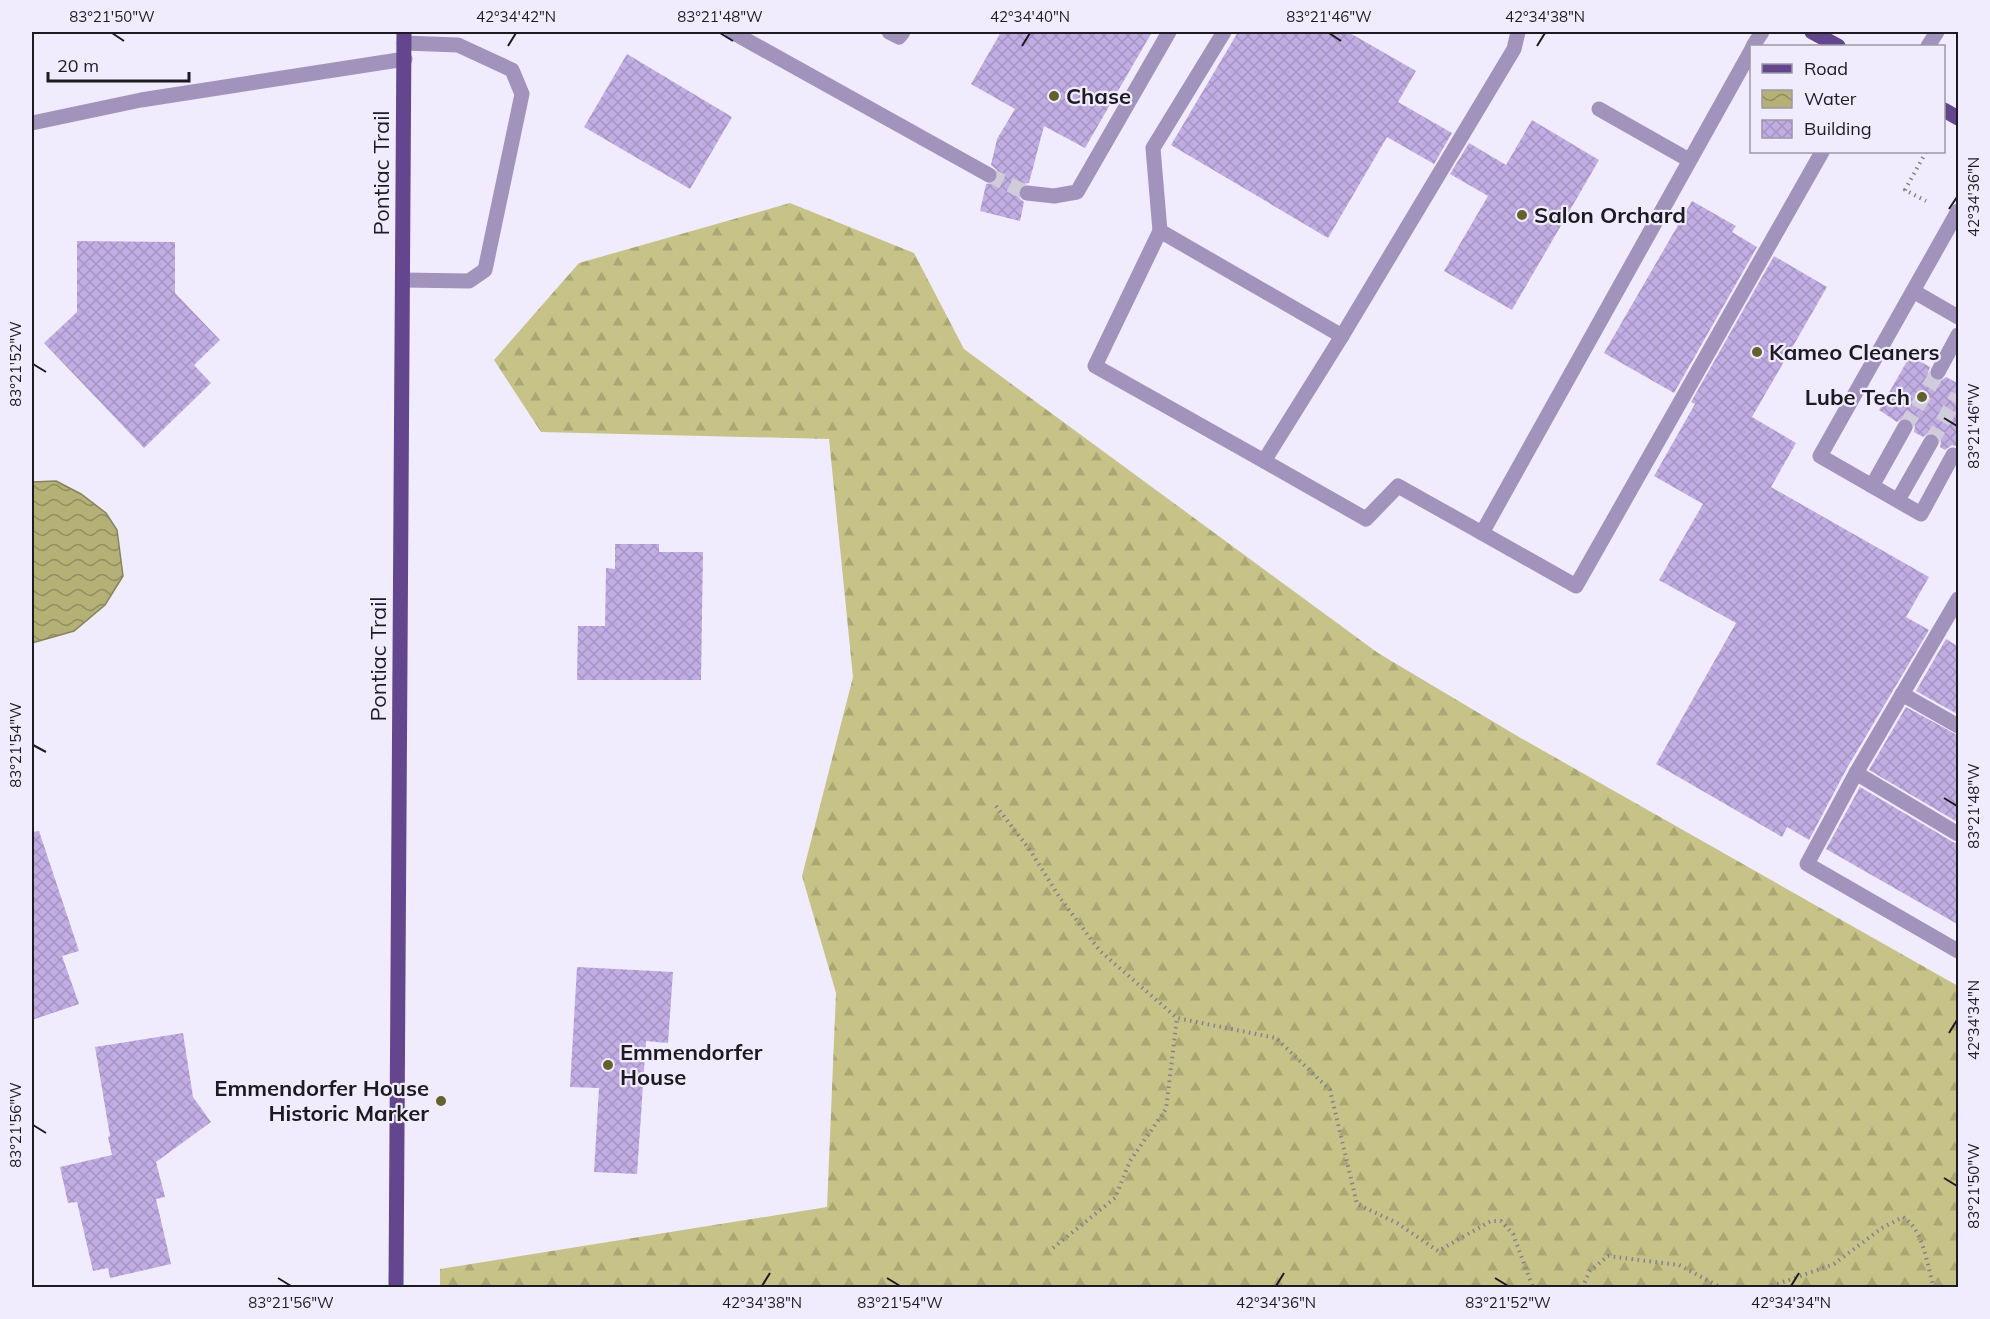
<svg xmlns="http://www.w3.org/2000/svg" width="1990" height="1319" font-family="Mulish,sans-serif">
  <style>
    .forest { fill: url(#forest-firs) }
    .water { fill: url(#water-waves); stroke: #87835d; stroke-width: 1.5 }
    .building { fill: url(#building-cross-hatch) }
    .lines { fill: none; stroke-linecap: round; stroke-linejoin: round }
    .minor-tunnel { stroke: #d1ccdc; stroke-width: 15; stroke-dasharray: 15 8; stroke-linecap: butt }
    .path { stroke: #85818e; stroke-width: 4; stroke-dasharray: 1.5 4.5; stroke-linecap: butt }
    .minor { stroke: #a293bd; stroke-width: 15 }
    .major { stroke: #64468f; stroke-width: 15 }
    .ticks { fill: none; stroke: #1d1a22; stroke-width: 2 }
    .poi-dot { fill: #65612e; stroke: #f1ecfd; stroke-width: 2 }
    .labels { text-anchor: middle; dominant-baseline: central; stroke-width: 4.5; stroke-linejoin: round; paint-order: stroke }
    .poi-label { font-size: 22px; font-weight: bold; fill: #1d1a22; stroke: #f1ecfd; text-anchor: start }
    .street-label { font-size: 22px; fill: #1d1a22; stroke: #f1ecfd }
    .neatline { fill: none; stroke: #1d1a22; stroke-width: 2 }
    .ticks-label { font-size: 15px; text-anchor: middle; fill: #1d1a22 }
  </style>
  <defs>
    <pattern id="forest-firs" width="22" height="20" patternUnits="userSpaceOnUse" patternTransform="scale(1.5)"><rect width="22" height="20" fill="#c7c388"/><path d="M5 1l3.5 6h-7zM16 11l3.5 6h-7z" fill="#aaa775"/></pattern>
    <pattern id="water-waves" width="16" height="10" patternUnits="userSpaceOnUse" patternTransform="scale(1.5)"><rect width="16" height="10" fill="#b4b076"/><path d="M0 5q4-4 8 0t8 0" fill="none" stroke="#928e60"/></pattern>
    <pattern id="building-cross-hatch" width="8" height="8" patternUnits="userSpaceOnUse" patternTransform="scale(1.5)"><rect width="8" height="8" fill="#c1ade3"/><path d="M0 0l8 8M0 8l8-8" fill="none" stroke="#a594c2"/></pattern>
  </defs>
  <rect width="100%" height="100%" fill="#f1ecfd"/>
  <!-- forest -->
  <polygon class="forest" points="790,203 914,253 964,349 1378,653 1519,737 1958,986 1958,1287 440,1287 440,1269 827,1207 836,993 802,876 853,677 829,439 541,432 494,360 579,263"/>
  <!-- water -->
  <polygon class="water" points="56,481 81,494 106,513 117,530 123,576 105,605 74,631 32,643 32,482"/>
  <!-- building -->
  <g class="building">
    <polygon points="1001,32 1152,32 1085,148 1044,126 1029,183 1023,184 1017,191 1018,197 1024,202 1020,221 980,211 986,184 994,183 999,175 997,170 991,165 997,139 1015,109 971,84"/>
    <polygon points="1238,32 1348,32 1416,71 1398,102 1452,133 1434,164 1387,137 1328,238 1171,145"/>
    <polygon points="627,54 732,117 690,189 584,127"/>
    <polygon points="1532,120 1599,160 1512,310 1444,271 1488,196 1450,174 1469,143 1506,165"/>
    <polygon points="1692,201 1736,226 1732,232 1757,247 1674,393 1604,353"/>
    <polygon points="77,241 175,242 175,293 220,340 194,365 211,383 144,448 44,343 77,312"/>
    <polygon points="1774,256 1827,287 1752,417 1796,443 1771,487 1929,577 1906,617 1929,630 1847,768 1809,840 1787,827 1782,837 1656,764 1736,623 1659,580 1703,504 1654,476 1695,404 1691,402"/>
    <polygon points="1910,356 1930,367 1928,373 1933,380 1939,382 1946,377 1959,384 1959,447 1952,445 1945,450 1940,447 1941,441 1936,434 1930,432 1923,437 1914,432 1915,426 1910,419 1904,417 1897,422 1879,410"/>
    <polygon points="615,544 659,544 659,552 703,552 701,680 577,680 578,626 605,626 606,568 615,569"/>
    <polygon points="1946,639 1959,647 1959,715 1916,691"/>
    <polygon points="1906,707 1959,736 1959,823 1869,770"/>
    <polygon points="1860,787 1953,842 1959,844 1959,925 1826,849"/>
    <polygon points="39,831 79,951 62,956 79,1004 32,1020 32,832"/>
    <polygon points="577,967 673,972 668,1043 646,1041 637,1174 594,1172 599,1088 570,1087"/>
    <polygon points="183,1033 193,1097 211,1122 156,1162 165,1197 156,1199 171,1264 110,1278 108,1268 93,1271 77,1202 68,1203 60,1167 112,1155 108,1137 110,1136 95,1047"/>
  </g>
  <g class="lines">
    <!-- minor-tunnel -->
    <g class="minor-tunnel">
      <polyline points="989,175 1027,193"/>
      <polyline points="1905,427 1938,372"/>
      <polyline points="1931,442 1958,395"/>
    </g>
    <!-- path -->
    <g class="path">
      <polyline points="1926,152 1905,190 1926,201"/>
      <polyline points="996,806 1030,850 1060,898 1100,951 1177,1018 1276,1038 1330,1090 1357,1204 1397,1223 1438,1251 1491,1221 1501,1221 1513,1234 1533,1288"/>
      <polyline points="1053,1248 1115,1198 1130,1161 1166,1109 1177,1018"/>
      <polyline points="1582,1288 1590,1271 1608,1256 1679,1265 1722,1288"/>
      <path d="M1766,1288l68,-24 48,-36 21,-11c21,13 24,49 31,71"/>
    </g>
    <!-- minor -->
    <g class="minor">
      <polyline points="732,32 989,175"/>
      <polyline points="889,32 899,37 903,32"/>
      <polyline points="1224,32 1153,148 1160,231 1342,336"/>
      <polyline points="1518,32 1514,49 1342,336 1264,461 1366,519 1398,486 1482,533 1752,49"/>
      <polyline points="1753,46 1762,32"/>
      <polyline points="1928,46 1937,32"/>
      <polyline points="1599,109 1689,160"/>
      <polyline points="32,123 141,100 405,59"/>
      <polyline points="1027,193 1054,196 1077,192 1169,32"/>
      <polyline points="1160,231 1095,366 1264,461"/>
      <polyline points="403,280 469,281 485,270 522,94 512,70 458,45 404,43"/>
      <polyline points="1913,291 1958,317"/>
      <polyline points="1938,372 1958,335"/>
      <polyline points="1953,455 1921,514 1820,456 1958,211"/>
      <polyline points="1872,486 1905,427"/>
      <polyline points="1898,500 1931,442"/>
      <polyline points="1482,533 1576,586 1822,152"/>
      <polyline points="1958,599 1856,773 1958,834"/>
      <polyline points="1902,694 1958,726"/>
      <polyline points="1856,773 1807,864 1958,951"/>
    </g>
    <!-- major -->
    <g class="major">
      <polyline points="1812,32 1838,46"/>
      <polyline points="1944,110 1958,118"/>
      <polyline points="396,1288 404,32"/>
    </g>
  </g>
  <!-- ticks -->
  <path class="ticks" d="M112,33l12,8M720,33l13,8M1329,33l12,8M508,46l8,-13M1022,46l8,-13M1537,46l8,-13M1949,209l8,-12M33,364l13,8M1944,418l13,8M33,745l13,7M1944,798l13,8M1949,1033l8,-13M33,1125l13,8M1944,1178l13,8M278,1278l13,8M887,1278l13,8M1495,1278l13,8M762,1286l8,-13M1276,1286l8,-13M1791,1286l8,-13"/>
  <!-- markers -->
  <g class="poi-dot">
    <circle cx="1054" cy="96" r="6"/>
    <circle cx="1522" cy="215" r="6"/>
    <circle cx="1757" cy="352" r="6"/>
    <circle cx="1922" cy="397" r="6"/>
    <circle cx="608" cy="1065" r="6"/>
    <circle cx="441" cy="1101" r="6"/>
  </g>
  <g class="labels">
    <!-- poi labels -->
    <g class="poi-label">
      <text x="1066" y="96">Chase</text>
      <text x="1534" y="215">Salon Orchard</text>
      <text x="1769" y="352">Kameo Cleaners</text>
      <text x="1910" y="397" text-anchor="end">Lube Tech</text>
      <text x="620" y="1052">Emmendorfer<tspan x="620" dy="25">House</tspan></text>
      <text x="429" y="1088" text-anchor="end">Emmendorfer House<tspan x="429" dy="25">Historic Marker</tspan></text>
    </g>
    <!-- street labels -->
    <g class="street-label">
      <text transform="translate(381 173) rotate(-90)">Pontiac Trail</text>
      <text transform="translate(378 659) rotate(-90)">Pontiac Trail</text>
    </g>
  </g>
  <!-- border -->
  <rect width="1990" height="1319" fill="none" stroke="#f1ecfd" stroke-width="66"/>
  <!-- legend -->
  <rect x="1750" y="45" width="195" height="108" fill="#f1ecfd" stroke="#9c98a5" stroke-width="1.5"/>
  <rect x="1762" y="64" width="30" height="9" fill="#64468f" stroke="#9c98a5" stroke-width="1.5"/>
  <text x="1804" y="75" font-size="18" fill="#1d1a22">Road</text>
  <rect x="1762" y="90" width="30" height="18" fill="url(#water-waves)" stroke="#9c98a5" stroke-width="1.5"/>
  <text x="1804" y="105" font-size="18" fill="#1d1a22">Water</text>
  <rect x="1762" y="120" width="30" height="18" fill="url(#building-cross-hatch)" stroke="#9c98a5" stroke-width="1.5"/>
  <text x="1804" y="135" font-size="18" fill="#1d1a22">Building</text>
  <!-- scale -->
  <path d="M48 72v9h141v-9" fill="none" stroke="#1d1a22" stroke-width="3"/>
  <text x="57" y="72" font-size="18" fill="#1d1a22" stroke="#f1ecfd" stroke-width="4.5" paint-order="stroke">20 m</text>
  <rect x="33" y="33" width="1924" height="1253" class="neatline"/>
  <g class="ticks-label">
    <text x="112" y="22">83°21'50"W</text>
    <text x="516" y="22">42°34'42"N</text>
    <text x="720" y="22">83°21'48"W</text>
    <text x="1030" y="22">42°34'40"N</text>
    <text x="1329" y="22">83°21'46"W</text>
    <text x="1545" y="22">42°34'38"N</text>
    <text transform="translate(1974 197) rotate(-90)" y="5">42°34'36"N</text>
    <text transform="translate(16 364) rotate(-90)" y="5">83°21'52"W</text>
    <text transform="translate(1974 426) rotate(-90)" y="5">83°21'46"W</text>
    <text transform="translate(16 745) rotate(-90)" y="5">83°21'54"W</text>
    <text transform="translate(1974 806) rotate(-90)" y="5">83°21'48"W</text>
    <text transform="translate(1974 1020) rotate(-90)" y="5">42°34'34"N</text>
    <text transform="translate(16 1125) rotate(-90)" y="5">83°21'56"W</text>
    <text transform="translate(1974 1186) rotate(-90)" y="5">83°21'50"W</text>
    <text x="291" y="1308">83°21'56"W</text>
    <text x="762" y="1308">42°34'38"N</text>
    <text x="900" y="1308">83°21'54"W</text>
    <text x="1276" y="1308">42°34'36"N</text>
    <text x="1508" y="1308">83°21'52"W</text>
    <text x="1791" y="1308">42°34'34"N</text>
  </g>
</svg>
